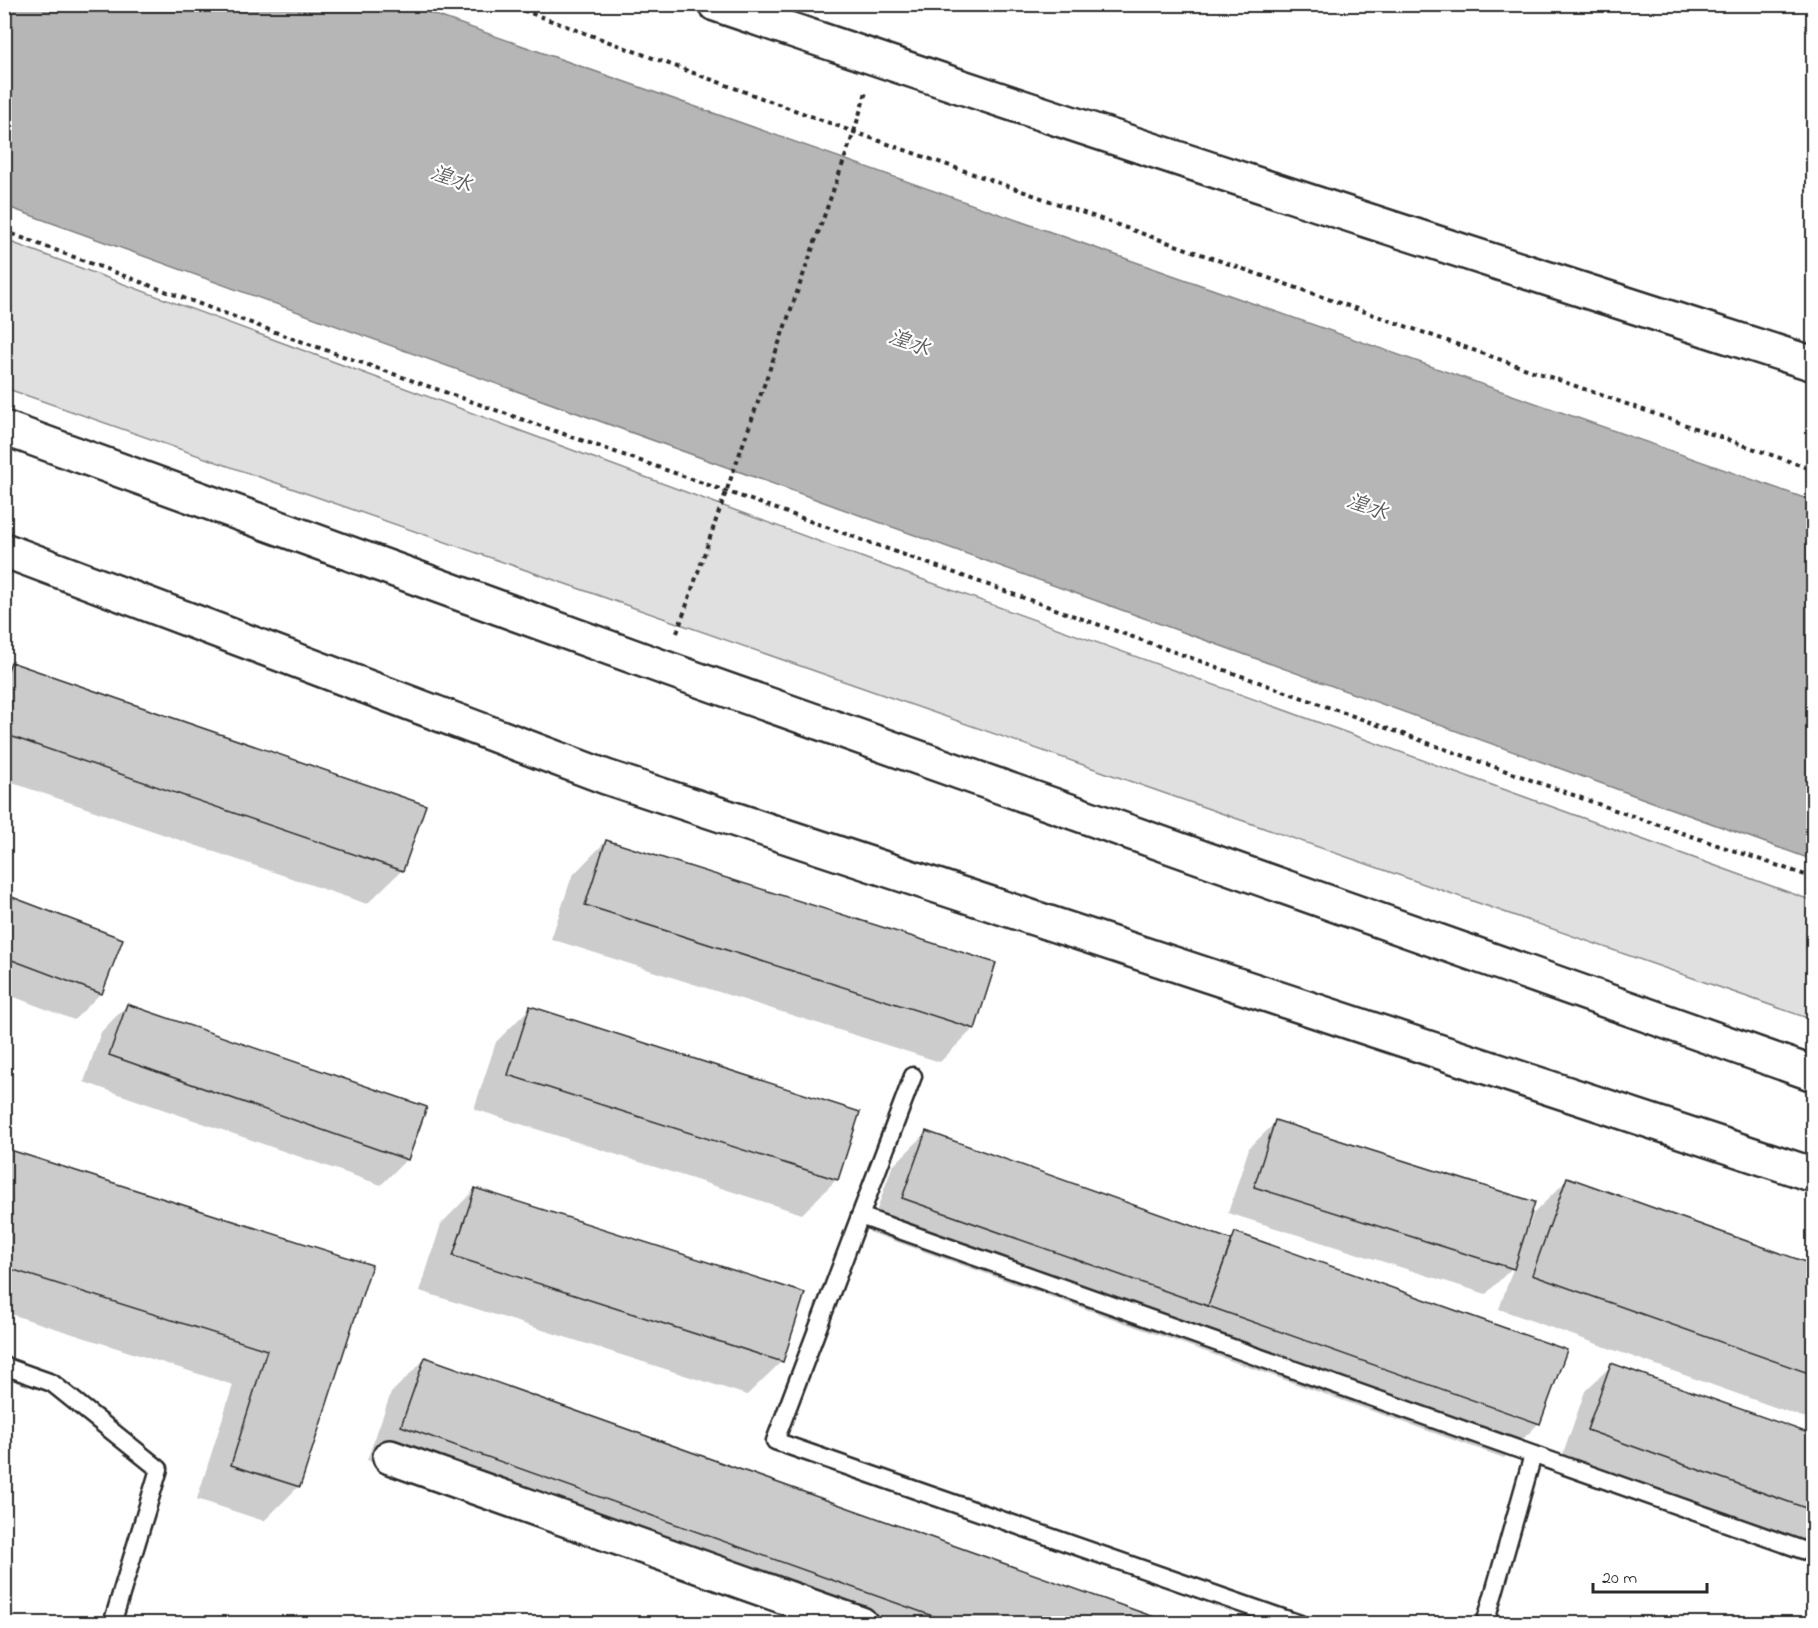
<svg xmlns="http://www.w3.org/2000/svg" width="1818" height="1628" font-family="'Indie Flower','LXGW WenKai TC',sans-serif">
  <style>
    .green { fill: #e0e0e0; stroke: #868686; stroke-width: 1.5 }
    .water { fill: #b6b6b6; stroke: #7e7e7e; stroke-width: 1.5 }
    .shadow { fill: #0003 }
    .building { fill: #cbcbcb; stroke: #2b2b2b; stroke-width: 1.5 }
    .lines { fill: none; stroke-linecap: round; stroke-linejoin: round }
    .service-casing { stroke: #2b2b2b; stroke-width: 21 }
    .minor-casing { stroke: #2b2b2b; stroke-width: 38 }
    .tertiary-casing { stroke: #2b2b2b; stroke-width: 38 }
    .secondary-casing { stroke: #2b2b2b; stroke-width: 38 }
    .path { stroke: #2b2b2b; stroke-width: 4; stroke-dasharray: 4.5 4.5; stroke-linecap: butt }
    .service { stroke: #fff; stroke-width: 16 }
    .minor { stroke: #fff; stroke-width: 33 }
    .tertiary { stroke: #fff; stroke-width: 33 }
    .secondary { stroke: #fff; stroke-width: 33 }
    .path-bridge { stroke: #2b2b2b; stroke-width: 4; stroke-dasharray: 4.5 4.5; stroke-linecap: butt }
    .labels { text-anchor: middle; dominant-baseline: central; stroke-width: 4.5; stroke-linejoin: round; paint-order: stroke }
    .water-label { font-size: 21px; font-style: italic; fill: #5c5c5c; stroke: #fff }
  </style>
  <rect width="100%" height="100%" fill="#fff"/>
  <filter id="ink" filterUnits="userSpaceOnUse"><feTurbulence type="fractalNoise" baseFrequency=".0167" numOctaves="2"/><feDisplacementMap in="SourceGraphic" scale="12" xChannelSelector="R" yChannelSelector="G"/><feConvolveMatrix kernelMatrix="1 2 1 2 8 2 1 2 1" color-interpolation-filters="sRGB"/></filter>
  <g filter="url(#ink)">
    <!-- green -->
    <polygon class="green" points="5,240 899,571 1813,901 1813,1020 5,388"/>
    <!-- water -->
    <polygon class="water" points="4,5 407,5 1813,501 1813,860 5,206"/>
    <!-- shadow -->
    <g class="shadow">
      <polygon points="12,664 402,870 367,904 4,780 4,671"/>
      <polygon points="606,841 974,1028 940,1062 551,939 572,876"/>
      <polygon points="4,895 101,993 74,1020 4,993"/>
      <polygon points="127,1005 407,1159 381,1185 84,1082 101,1032"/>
      <polygon points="530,1008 837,1179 802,1214 474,1109 496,1042"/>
      <polygon points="1276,1122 1528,1229 1533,1214 1568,1179 1814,1266 1814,1421 1499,1309 1514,1266 1486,1294 1228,1213 1249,1148"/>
      <polygon points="926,1133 1229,1240 1235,1234 1539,1423 1504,1458 869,1232 892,1167"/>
      <polygon points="4,1150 370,1266 299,1486 264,1521 197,1499 233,1385 4,1312"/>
      <polygon points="475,1189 782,1361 747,1395 420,1291 441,1224"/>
      <polygon points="426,1358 1170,1624 825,1624 367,1460 391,1393"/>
      <polygon points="1612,1365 1814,1437 1814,1533 1804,1543 1562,1457 1585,1391"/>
    </g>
    <!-- building -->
    <g class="building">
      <polygon points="11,662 426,805 403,871 4,734 4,681"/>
      <polygon points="606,840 996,963 975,1029 585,905"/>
      <polygon points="4,894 123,939 102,994 4,957"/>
      <polygon points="127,1004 427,1107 408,1160 109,1055"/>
      <polygon points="530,1006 860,1112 838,1180 508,1075"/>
      <polygon points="1275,1120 1535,1202 1514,1269 1254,1187"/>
      <polygon points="926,1131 1232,1240 1208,1306 902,1198"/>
      <polygon points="4,1148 372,1265 300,1487 231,1465 267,1350 4,1267"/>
      <polygon points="1567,1177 1814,1265 1814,1375 1532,1275"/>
      <polygon points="475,1188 805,1293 783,1362 453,1256"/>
      <polygon points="1235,1232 1567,1350 1540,1424 1208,1306"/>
      <polygon points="425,1357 1174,1624 955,1624 401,1426"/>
      <polygon points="1611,1363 1814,1435 1814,1511 1587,1430"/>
    </g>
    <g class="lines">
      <defs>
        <g id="service">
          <polyline points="913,1076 775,1441 1300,1624"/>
          <polyline points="860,1216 1814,1554"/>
          <polyline points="4,1366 52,1383 159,1469 112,1624"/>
          <polyline points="1485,1624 1533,1455"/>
        </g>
        <polyline id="minor" points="390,1457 861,1624"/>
        <path id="tertiary" d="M715,4c365,124 732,243 1099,360"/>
        <g id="secondary">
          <polyline points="4,428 665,668 1814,1074"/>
          <polyline points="4,550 606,777 1814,1175"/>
        </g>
      </defs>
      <!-- service casing -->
      <use href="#service" class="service-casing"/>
      <!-- minor casing -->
      <use href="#minor" class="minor-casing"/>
      <!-- tertiary casing -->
      <use href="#tertiary" class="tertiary-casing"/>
      <!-- secondary casing -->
      <use href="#secondary" class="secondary-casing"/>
      <!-- path -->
      <g class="path">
        <polyline points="506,4 854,132 1814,470"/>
        <polyline points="854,132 866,92"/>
        <polyline points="4,231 283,335 768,506 1612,809 1814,878"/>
        <polyline points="677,633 715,523"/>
      </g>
      <!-- service -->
      <use href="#service" class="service"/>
      <!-- minor -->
      <use href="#minor" class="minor"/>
      <!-- tertiary -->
      <use href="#tertiary" class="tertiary"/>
      <!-- secondary -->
      <use href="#secondary" class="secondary"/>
      <!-- path-bridge -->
      <polyline class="path-bridge" points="715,523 854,132"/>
    </g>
  </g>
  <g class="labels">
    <!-- water labels -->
    <g class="water-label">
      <text transform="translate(451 180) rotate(20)">湟水</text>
      <text transform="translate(909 344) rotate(20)">湟水</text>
      <text transform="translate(1367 508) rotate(20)">湟水</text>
    </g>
  </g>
  <!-- margin -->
  <rect width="1818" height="1628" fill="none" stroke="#fff" stroke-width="24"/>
  <rect x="12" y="12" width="1794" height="1604" fill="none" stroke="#2b2b2b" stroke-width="2" filter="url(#ink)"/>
  <!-- scale -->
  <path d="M1593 1583v9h114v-9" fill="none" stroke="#2b2b2b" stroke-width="3"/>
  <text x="1602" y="1583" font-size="18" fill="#2b2b2b" stroke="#ffffff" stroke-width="4.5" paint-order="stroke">20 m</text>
</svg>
